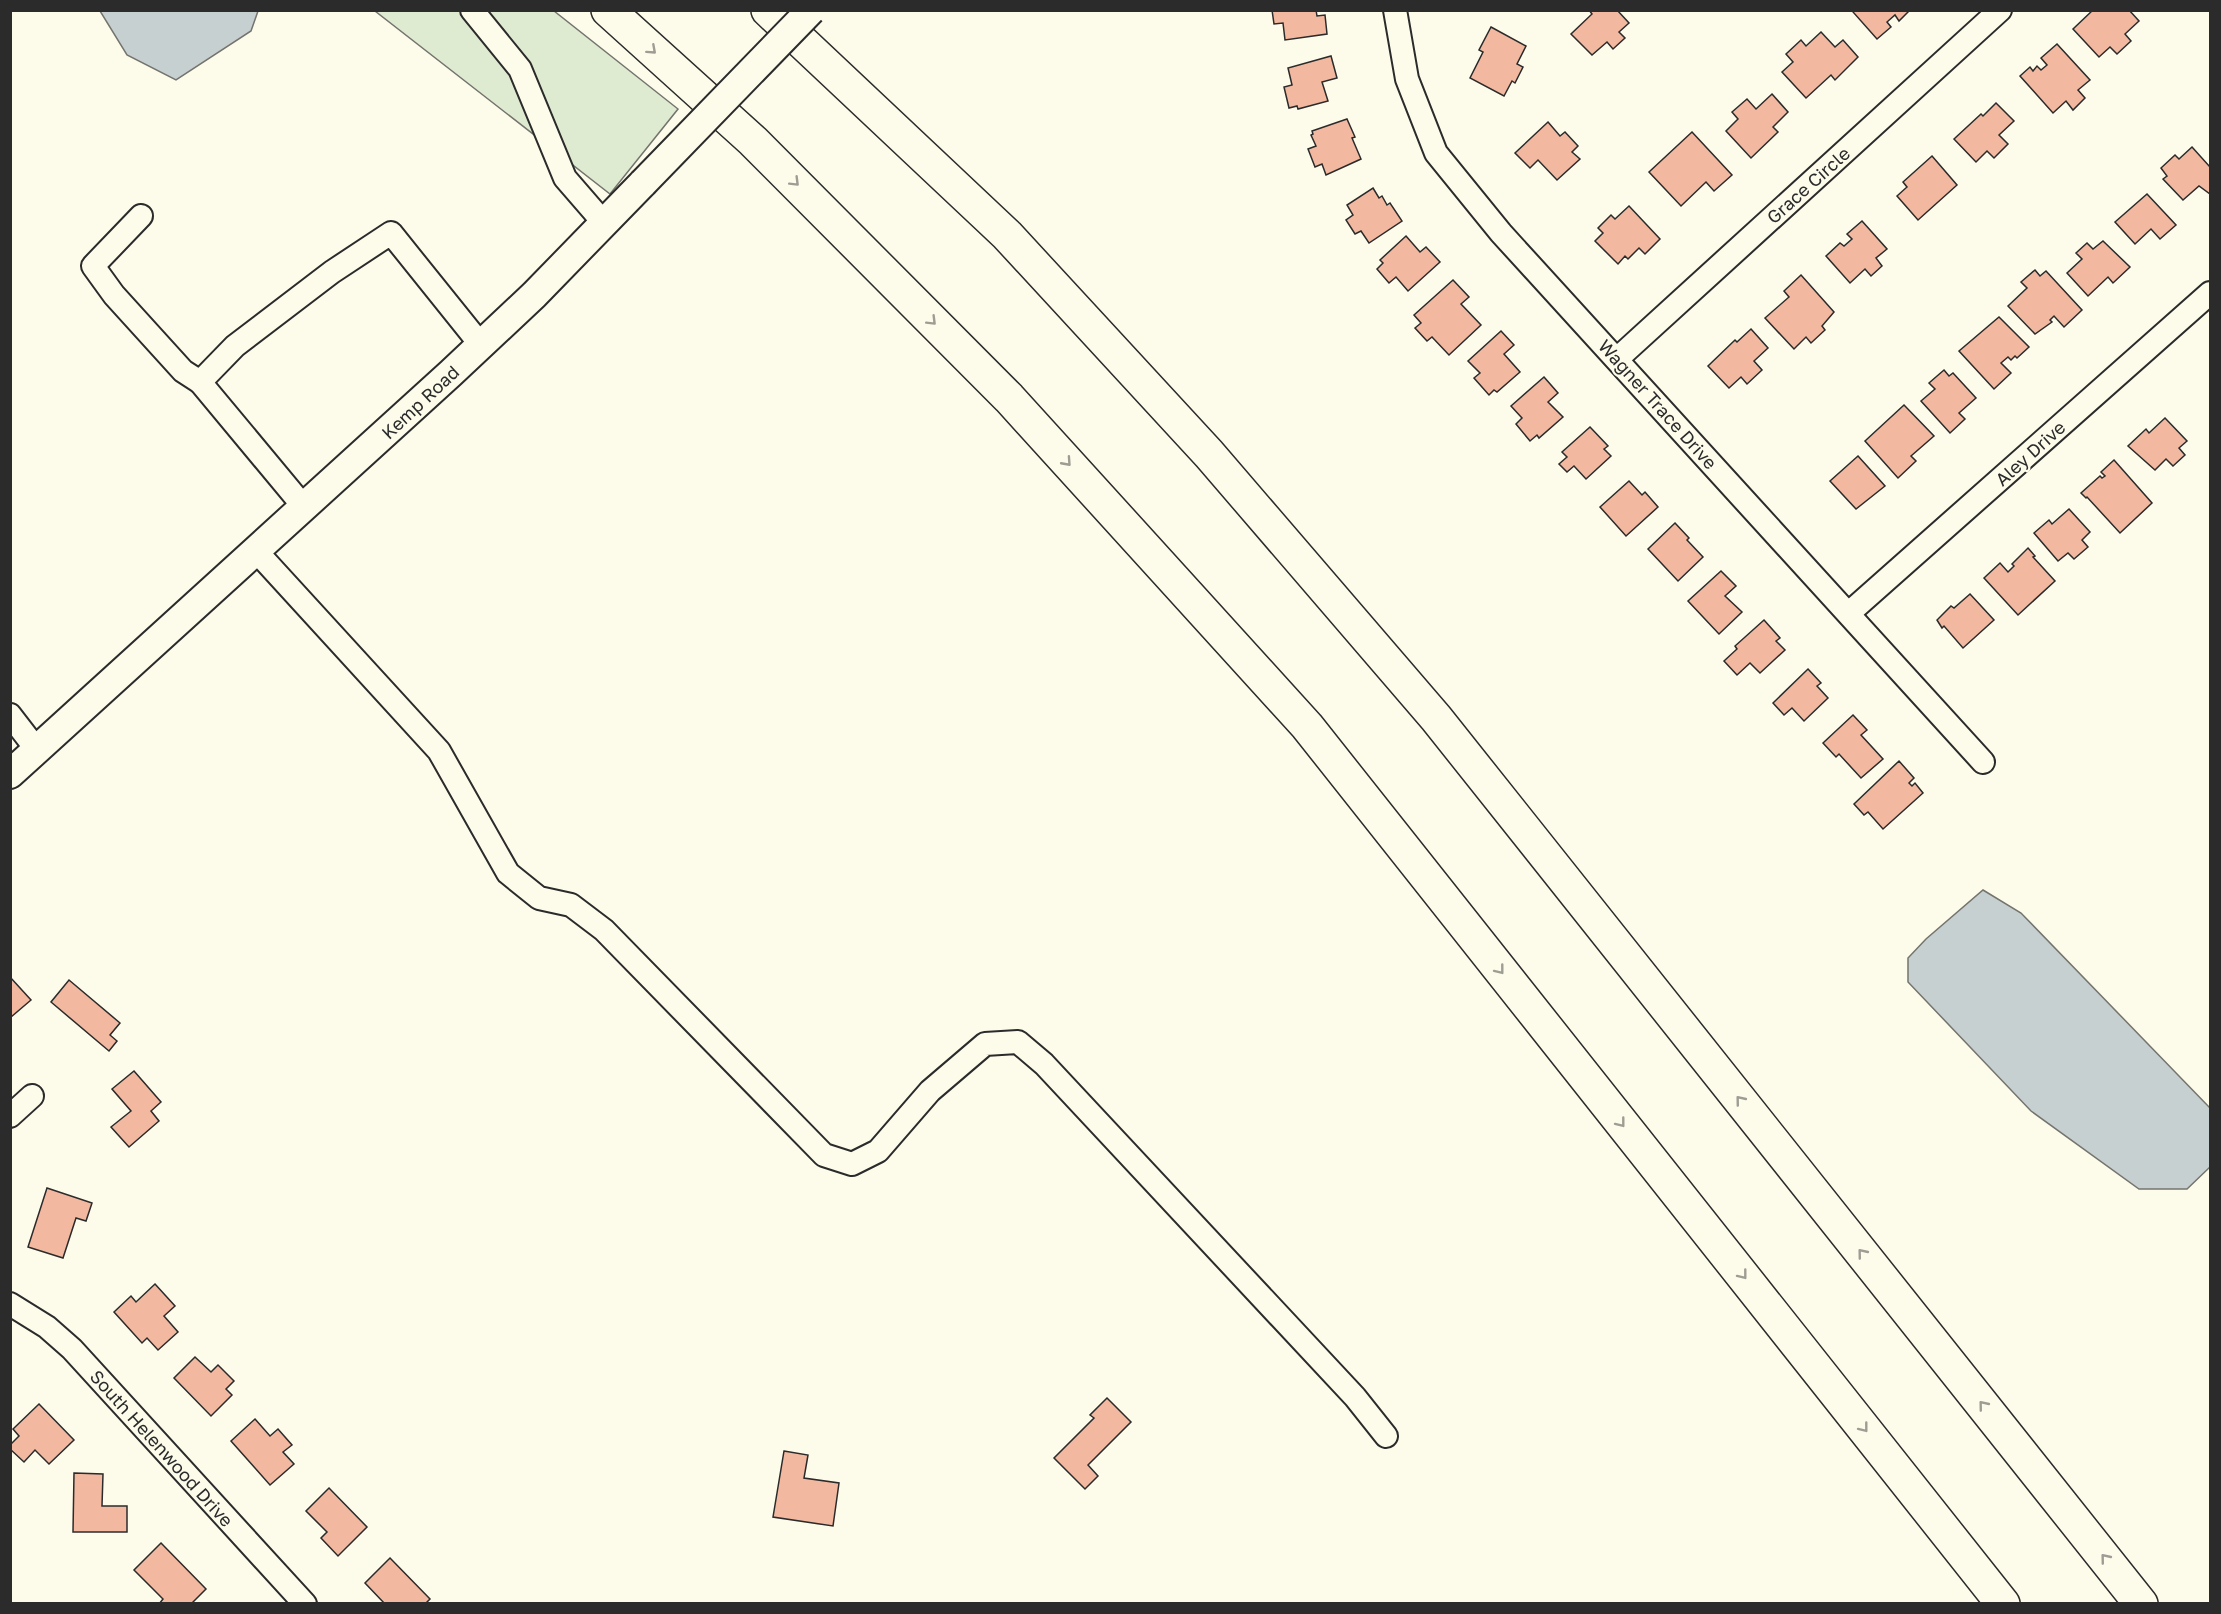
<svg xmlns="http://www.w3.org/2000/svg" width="2221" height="1614" font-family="'Golos Text',sans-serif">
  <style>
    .green { fill: #deebd1; stroke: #74746e; stroke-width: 1.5 }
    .water { fill: #c7d0d0; stroke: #74746e; stroke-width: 1.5 }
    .building { fill: #f2b8a0; stroke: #2b2b2b; stroke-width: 1.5 }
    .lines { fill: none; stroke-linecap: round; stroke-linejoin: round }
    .minor-casing { stroke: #2b2b2b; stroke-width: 26 }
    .major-casing { stroke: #2b2b2b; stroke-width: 32 }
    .highway-casing { stroke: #2b2b2b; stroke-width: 36 }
    .minor { stroke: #fdfbea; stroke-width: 22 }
    .major { stroke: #fdfbea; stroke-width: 28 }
    .highway { stroke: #fdfbea; stroke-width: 33 }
    .major-bridge-casing { stroke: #2b2b2b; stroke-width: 32; stroke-linecap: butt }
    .major-bridge { stroke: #fdfbea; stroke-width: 28 }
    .oneway { stroke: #9e9d94 }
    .labels { text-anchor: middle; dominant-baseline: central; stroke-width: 4.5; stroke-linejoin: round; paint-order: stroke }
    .street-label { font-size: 18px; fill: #2b2b2b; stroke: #fdfbea }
  </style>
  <rect width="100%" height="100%" fill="#fdfbea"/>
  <!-- green -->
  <polygon class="green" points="375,11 554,11 678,109 610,194"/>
  <!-- water -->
  <g class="water">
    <polygon points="100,11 258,11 251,31 176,80 127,55"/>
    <polygon points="1983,890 2021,913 2210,1108 2210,1167 2187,1189 2139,1189 2031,1111 1908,982 1908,958 1926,939"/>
  </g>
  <!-- building -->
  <g class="building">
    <polygon points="1272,10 1316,10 1317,16 1325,15 1327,34 1285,40 1283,23 1274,24"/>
    <polygon points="1589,10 1617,10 1629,23 1619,32 1625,38 1613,49 1607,42 1592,55 1571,34 1592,14"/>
    <polygon points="1854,10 1910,10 1899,21 1895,15 1887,22 1891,27 1877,39 1853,12"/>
    <polygon points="2093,10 2129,10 2139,21 2125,34 2131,41 2117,54 2110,47 2099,57 2073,29"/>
    <polygon points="1491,27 1526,46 1517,64 1523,67 1515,83 1512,81 1504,96 1470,78 1483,52 1479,50"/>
    <polygon points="1821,32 1835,47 1843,40 1858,57 1835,80 1831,75 1806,98 1782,72 1793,62 1786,54 1801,40 1806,46"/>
    <polygon points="2057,44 2090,80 2078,90 2085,98 2073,110 2066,101 2053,113 2020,76 2030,67 2033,71 2037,66 2041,70 2047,65 2041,58"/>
    <polygon points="1331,56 1337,78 1322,82 1328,101 1298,109 1297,106 1289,108 1284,87 1292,85 1288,68"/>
    <polygon points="1772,94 1788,112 1773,127 1778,132 1751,158 1726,131 1738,119 1732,112 1747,99 1756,109"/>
    <polygon points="1996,103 2014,121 1999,135 2008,144 1994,158 1987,151 1976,162 1954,139 1981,114 1983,116"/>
    <polygon points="1347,119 1355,137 1352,138 1361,159 1326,175 1322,164 1315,167 1308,149 1316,146 1311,135 1313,134 1312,131"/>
    <polygon points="1548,122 1560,136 1565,132 1578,146 1572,152 1580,159 1557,180 1538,160 1530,168 1515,153"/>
    <polygon points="1692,132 1732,175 1714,191 1706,182 1681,206 1649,172"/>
    <polygon points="2192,147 2210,167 2210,194 2199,186 2183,200 2163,179 2167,176 2161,168 2175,155 2179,159"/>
    <polygon points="1932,156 1957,185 1918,220 1897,196 1907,187 1903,182"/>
    <polygon points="1373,188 1379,198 1382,196 1387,205 1390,203 1402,221 1369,243 1361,231 1355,234 1346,220 1353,215 1347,205"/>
    <polygon points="2147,194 2176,225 2160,239 2151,229 2135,244 2115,222"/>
    <polygon points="1629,206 1660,239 1645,254 1639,248 1628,259 1625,256 1618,264 1595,241 1603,233 1598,228 1611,215 1615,219"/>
    <polygon points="1862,221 1887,249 1876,258 1882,266 1871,276 1865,269 1850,283 1826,256 1840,243 1844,246 1852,239 1847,234"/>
    <polygon points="1406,236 1420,252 1426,247 1440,262 1408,291 1396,277 1389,283 1377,269 1383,263 1380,260"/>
    <polygon points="2103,241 2130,267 2113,283 2108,277 2088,296 2067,273 2082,259 2076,253 2087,243 2093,249"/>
    <polygon points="2035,270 2040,276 2046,271 2082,310 2064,327 2054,316 2050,320 2052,322 2035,334 2008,306 2027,288 2021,282"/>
    <polygon points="1801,275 1834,312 1822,326 1825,330 1811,343 1806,337 1794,349 1765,318 1789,297 1784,291"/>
    <polygon points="1453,280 1469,297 1461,304 1481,325 1449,355 1432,337 1427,341 1415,328 1421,323 1414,315"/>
    <polygon points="1999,317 2029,347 2017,358 2015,356 2011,360 2008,357 2001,363 2011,373 1994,389 1959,351"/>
    <polygon points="1751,329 1768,348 1754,361 1762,370 1747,384 1741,377 1729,388 1708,366 1735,340 1737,342"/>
    <polygon points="1501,331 1514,345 1504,354 1520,372 1497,392 1494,390 1489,395 1474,378 1480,373 1468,361"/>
    <polygon points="1944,370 1949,376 1953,373 1976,398 1959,413 1965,419 1950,433 1921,401 1935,389 1929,383"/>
    <polygon points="1544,377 1558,393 1548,402 1563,417 1539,438 1537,435 1530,441 1516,424 1522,418 1511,406"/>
    <polygon points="1904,405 1934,436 1911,456 1916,461 1898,478 1865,441"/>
    <polygon points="2165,418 2187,441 2179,448 2185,455 2173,466 2166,459 2155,470 2128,446 2146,429 2149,433"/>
    <polygon points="1590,427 1608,446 1604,449 1611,456 1586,479 1574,466 1567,472 1559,464 1567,457 1562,452"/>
    <polygon points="1858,456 1885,486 1856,509 1830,481"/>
    <polygon points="2114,460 2152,503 2120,533 2087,497 2086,498 2081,493 2100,476 2102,478 2105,476 2101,472"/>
    <polygon points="1629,481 1642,495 1645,492 1658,507 1626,536 1600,507"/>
    <polygon points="2069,509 2090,532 2082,540 2088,547 2074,559 2068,553 2058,561 2034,533 2049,520 2052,524"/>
    <polygon points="1675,523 1689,538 1687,540 1703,557 1678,581 1648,549"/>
    <polygon points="2028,548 2035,556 2033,557 2055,581 2018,615 1984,578 2000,563 2008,572 2014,566 2012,564"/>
    <polygon points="1721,571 1736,586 1725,596 1742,612 1719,634 1688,601"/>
    <polygon points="1970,594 1994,620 1963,648 1944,626 1942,628 1937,620 1951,606 1954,608"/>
    <polygon points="1764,620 1780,638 1776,641 1785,650 1760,673 1750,663 1737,675 1724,661 1737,649 1735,646"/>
    <polygon points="1808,669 1821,683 1817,686 1828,698 1804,721 1792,708 1784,715 1773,703"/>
    <polygon points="1853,715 1867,730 1861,735 1883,759 1861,778 1839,754 1836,757 1823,743"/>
    <polygon points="1899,761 1914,778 1909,783 1912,786 1915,783 1923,793 1883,829 1868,812 1864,815 1854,804"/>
    <polygon points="10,977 31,1000 11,1017 10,1016"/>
    <polygon points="69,980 120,1023 110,1035 117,1041 109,1051 51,1002"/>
    <polygon points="134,1071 161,1102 151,1111 159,1121 129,1147 111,1127 131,1111 112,1089"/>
    <polygon points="47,1188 92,1203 86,1221 76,1218 63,1258 28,1247"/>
    <polygon points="155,1284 175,1306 164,1316 178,1332 158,1350 147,1338 142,1343 114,1312 131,1296 136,1302"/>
    <polygon points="195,1357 211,1372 218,1365 234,1381 226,1389 232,1395 211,1416 174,1378"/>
    <polygon points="1107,1398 1131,1422 1088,1465 1098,1476 1085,1489 1054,1458 1094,1418 1090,1415"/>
    <polygon points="39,1404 74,1440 49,1464 35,1450 24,1462 10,1449 10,1445 19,1436 13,1429"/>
    <polygon points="255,1419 270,1436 278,1429 292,1445 283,1452 294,1464 270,1485 231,1441"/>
    <polygon points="784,1451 808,1455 804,1478 839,1483 833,1526 773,1517"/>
    <polygon points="74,1473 103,1474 102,1506 127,1506 127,1532 73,1532"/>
    <polygon points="329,1488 367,1527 338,1556 321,1538 327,1532 306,1511"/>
    <polygon points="161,1543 206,1589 191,1604 159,1604 163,1599 134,1570"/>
    <polygon points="390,1558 430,1599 425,1604 385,1604 365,1583"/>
  </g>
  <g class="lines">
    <defs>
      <g id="minor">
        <polyline points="472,10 520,69 565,178 604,223"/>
        <polyline points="1395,10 1407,79 1436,153 1501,233 1983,762"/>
        <polyline points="141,216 93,266 114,295 183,371 200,382"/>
        <polyline points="1617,359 2000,10"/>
        <polyline points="304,507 200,382 235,346 332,272 391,233 481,345"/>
        <polyline points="256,551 439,751 508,873 539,898 571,905 604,930 824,1155 852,1164 878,1151 930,1091 985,1044 1018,1042 1044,1064 1355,1397 1386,1436"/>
        <polyline points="1849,613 2210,293"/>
        <polyline points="10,715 37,750"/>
        <polyline points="10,1116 32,1096"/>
        <polyline points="10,1304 47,1327 72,1349 305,1604"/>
      </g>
      <polyline id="major" points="10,774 451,373 534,295 643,183"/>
      <g id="highway">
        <polyline points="608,10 753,141 1009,398 1307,726 2003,1604"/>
        <polyline points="768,10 1007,235 1209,454 1436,718 2141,1604"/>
      </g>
    </defs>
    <!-- minor casing -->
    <use href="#minor" class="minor-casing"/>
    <!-- major casing -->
    <use href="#major" class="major-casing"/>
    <!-- highway casing -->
    <use href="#highway" class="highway-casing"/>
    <!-- minor -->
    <use href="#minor" class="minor"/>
    <!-- major -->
    <use href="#major" class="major"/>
    <!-- highway -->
    <use href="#highway" class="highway"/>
    <defs>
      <polyline id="major-bridge" points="643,183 811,10"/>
    </defs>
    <!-- major-bridge casing -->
    <use href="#major-bridge" class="major-bridge-casing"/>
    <!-- major-bridge -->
    <use href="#major-bridge" class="major-bridge"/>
  </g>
  <!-- one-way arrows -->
  <defs><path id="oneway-chevron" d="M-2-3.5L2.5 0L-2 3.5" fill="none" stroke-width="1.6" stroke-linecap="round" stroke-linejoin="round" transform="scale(1.5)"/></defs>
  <g class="oneway">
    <use href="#oneway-chevron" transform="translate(652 50) rotate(42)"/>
    <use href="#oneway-chevron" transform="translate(795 182) rotate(45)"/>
    <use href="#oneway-chevron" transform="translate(932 321) rotate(45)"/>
    <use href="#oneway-chevron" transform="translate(1067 462) rotate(48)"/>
    <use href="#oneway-chevron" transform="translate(1500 970) rotate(52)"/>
    <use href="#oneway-chevron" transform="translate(1740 1100) rotate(-129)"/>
    <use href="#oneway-chevron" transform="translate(1621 1123) rotate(52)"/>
    <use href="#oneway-chevron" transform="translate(1862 1253) rotate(-129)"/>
    <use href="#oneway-chevron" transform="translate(1743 1275) rotate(52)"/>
    <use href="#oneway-chevron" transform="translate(1983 1405) rotate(-129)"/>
    <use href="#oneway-chevron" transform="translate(1864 1428) rotate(52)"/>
    <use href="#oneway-chevron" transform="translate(2105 1558) rotate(-129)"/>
  </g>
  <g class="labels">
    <!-- street labels -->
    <g class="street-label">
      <text transform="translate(1808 185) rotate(-42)">Grace Circle</text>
      <text transform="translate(420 402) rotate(-43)">Kemp Road</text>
      <text transform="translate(1658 404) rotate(48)">Wagner Trace Drive</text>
      <text transform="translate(2030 453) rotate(-42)">Aley Drive</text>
      <text transform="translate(162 1448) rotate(48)">South Helenwood Drive</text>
    </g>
  </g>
  <!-- border -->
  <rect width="2221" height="1614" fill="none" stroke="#2b2b2b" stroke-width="24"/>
</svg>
